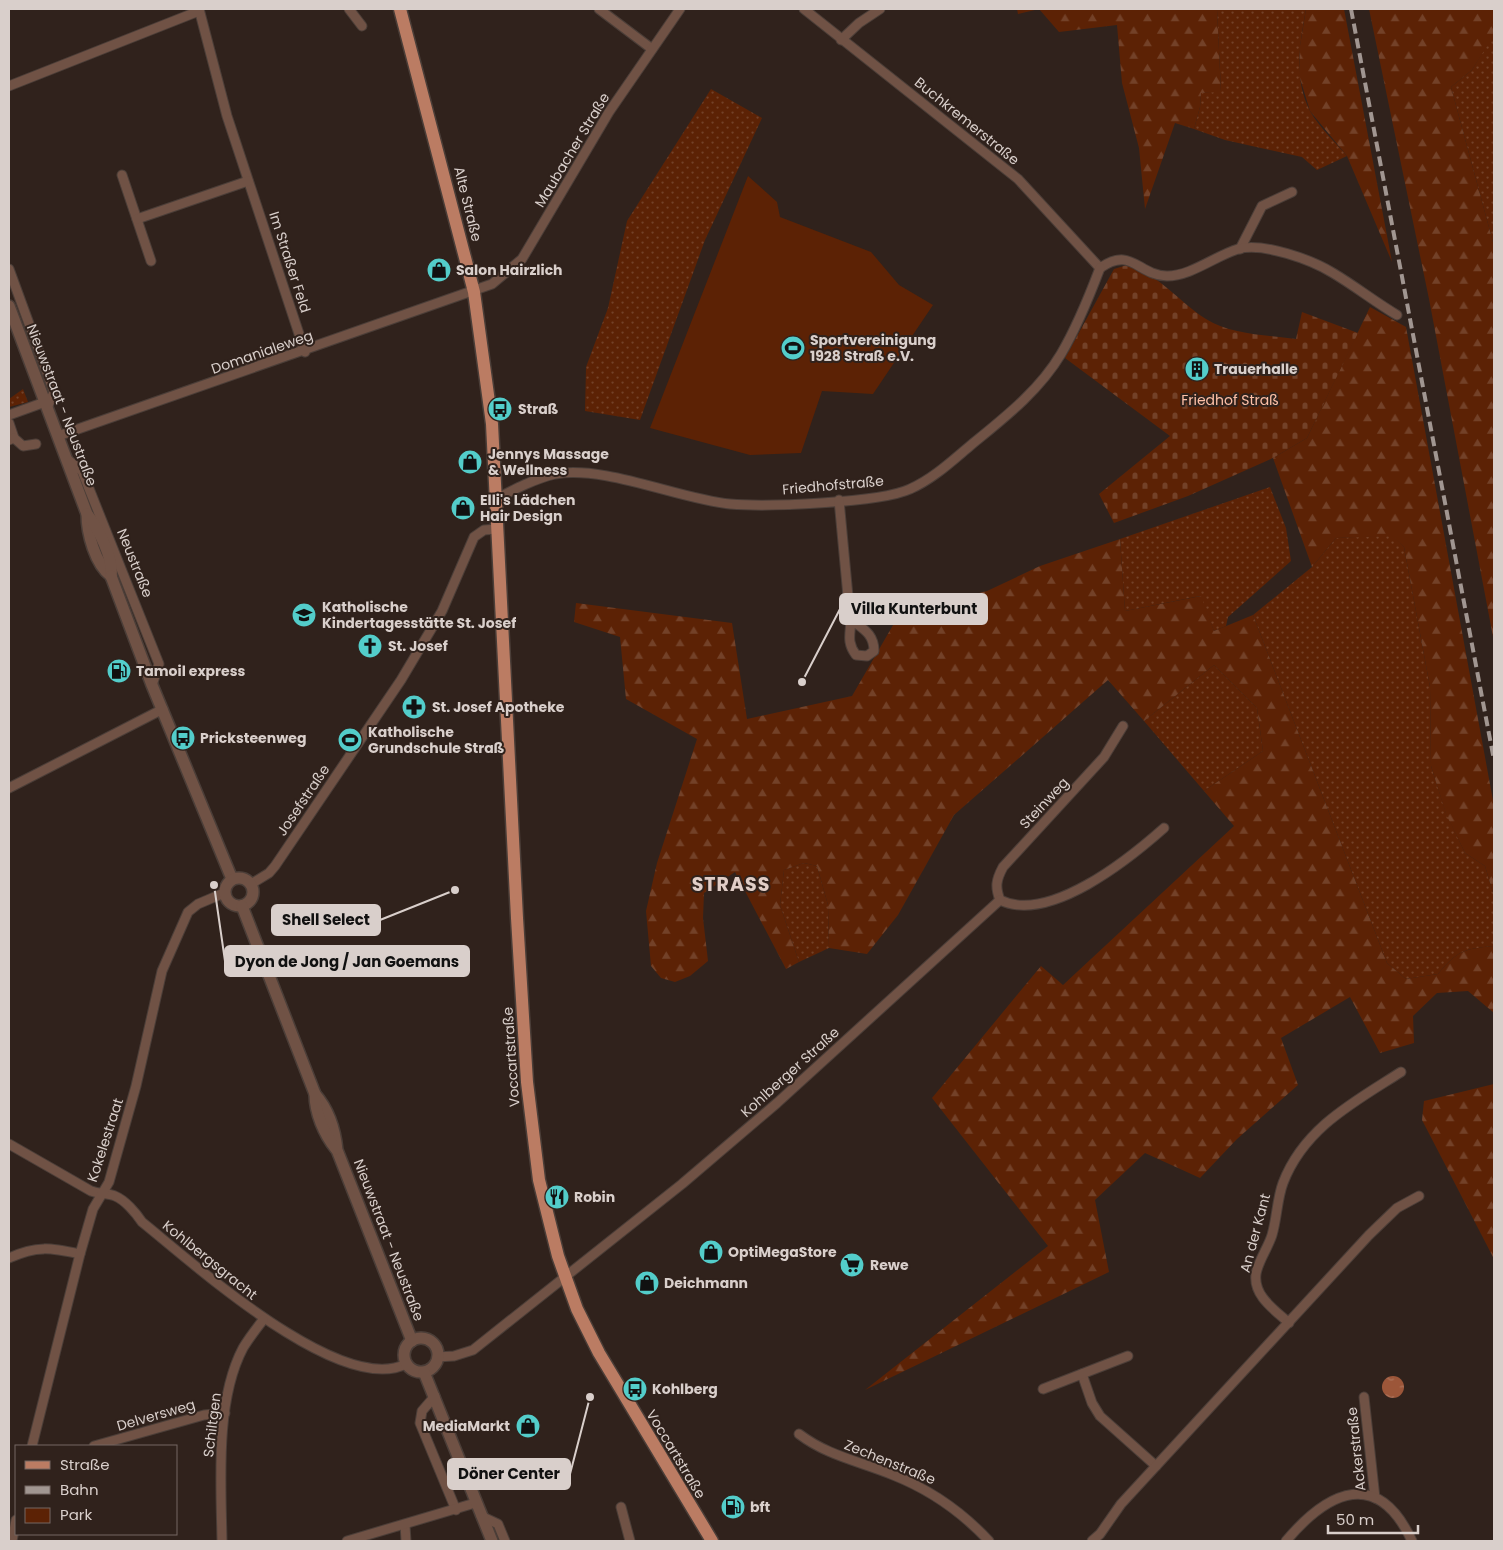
<svg xmlns="http://www.w3.org/2000/svg" width="1503" height="1550" font-family="Poppins,sans-serif">
  <style>
    .grass { fill: url(#grass-dots) }
    .forest { fill: url(#forest-firs) }
    .cemetery { fill: url(#cemetery-stones) }
    .park { fill: #5c2205 }
    .water { fill: url(#water-ripples) }
    .lines { fill: none; stroke-linecap: round; stroke-linejoin: round }
    .minor-casing { stroke: #4b3e38; stroke-width: 11 }
    .tertiary-casing { stroke: #4b3e38; stroke-width: 14 }
    .primary-casing { stroke: #4b3e38; stroke-width: 15 }
    .minor { stroke: #705245; stroke-width: 9 }
    .tertiary { stroke: #705245; stroke-width: 11 }
    .primary { stroke: #bb7c63; stroke-width: 12 }
    .rail { stroke: #a19691; stroke-width: 4; stroke-dasharray: 10 5; stroke-linecap: butt }
    .labels { text-anchor: middle; dominant-baseline: central; stroke-width: 4; stroke-linejoin: round; paint-order: stroke }
    .street-label { font-size: 14px; fill: #d9cfcb; stroke: #30221c }
    .poi-label { font-size: 14px; font-weight: bold; fill: #d9cfcb; stroke: #30221c; text-anchor: start }
    .park-label { font-size: 14px; fill: #fec0a7; stroke: #30221c }
    .district-label { font-size: 19px; font-weight: bold; letter-spacing: 1px; fill: #e1cec7; stroke: #30221c }
    .leader { fill: none; stroke: #d9cfcb; stroke-width: 2 }
    .callout-dot { fill: #d9cfcb; stroke: #30221c; stroke-width: 2 }
    .callout { fill: #d9cfcb; stroke: #d9cfcb; stroke-width: 2 }
    .callout-label { font-size: 15px; text-anchor: middle; font-weight: bold; fill: #111 }
  </style>
  <defs>
    <pattern id="grass-dots" width="8" height="8" patternUnits="userSpaceOnUse" patternTransform="scale(1.25)"><rect width="8" height="8" fill="#5c2205"/><path d="M2 2h.1M6 6h.1" fill="none" stroke="#734128" stroke-width="1.8" stroke-linecap="round"/></pattern>
    <pattern id="forest-firs" width="22" height="20" patternUnits="userSpaceOnUse" patternTransform="scale(1.25)"><rect width="22" height="20" fill="#5c2205"/><path d="M5 1l3.5 6h-7zM16 11l3.5 6h-7z" fill="#734128"/></pattern>
    <pattern id="cemetery-stones" width="16" height="16" patternUnits="userSpaceOnUse" patternTransform="scale(1.25)"><rect width="16" height="16" fill="#5c2205"/><path d="M2 7V4a2 2 0 0 1 4 0v3zM10 15v-3a2 2 0 0 1 4 0v3z" fill="#734128"/></pattern>
    <pattern id="water-ripples" width="26" height="14" patternUnits="userSpaceOnUse" patternTransform="scale(1.25)"><rect width="26" height="14" fill="#9c5639"/><path d="M2 4q2-2 4 0t4 0M15 11q2-2 4 0t4 0" fill="none" stroke="#ae755d"/></pattern>
  </defs>
  <rect width="100%" height="100%" fill="#30221c"/>
  <!-- grass -->
  <g class="grass">
    <path d="M1217,9h89c-6,34 -13,69 4,102 9,16 25,31 37,45l-30,14 -15,-13 -77,-17 -31,-11 6,-22 1,-14 20,-2z"/>
    <polygon points="1494,33 1494,246 1451,87 1472,70"/>
    <polygon points="711,89 762,118 705,240 640,420 585,411 586,367 608,308 627,221"/>
    <polygon points="23,389 28,402 9,407 9,399"/>
    <polygon points="1270,487 1286,528 1291,561 1228,617 1226,626 1214,631 1200,596 1125,611 1120,539"/>
    <path d="M1393,535l11,12 26,140 1,79 15,47 19,40 20,13 9,30v50c-30,3 -36,4 -56,28l-32,5 -19,-16 -134,-348 59,-48 24,-29z"/>
    <polygon points="1214,665 1257,708 1263,751 1204,791 1144,721"/>
    <polygon points="804,863 817,866 828,905 829,948 799,962 780,905 784,870"/>
  </g>
  <!-- forest -->
  <g class="forest">
    <polygon points="1017,9 1217,9 1221,92 1201,93 1200,107 1194,129 1175,123 1145,209 1139,148 1122,83 1117,25 1059,32 1039,9 1018,14"/>
    <polygon points="1306,9 1344,9 1392,262 1347,156 1310,111 1299,75 1300,46"/>
    <polygon points="1369,9 1494,9 1494,33 1492,38 1472,70 1451,87 1494,246 1494,642 1429,299"/>
    <polygon points="1370,307 1406,327 1494,806 1494,896 1485,866 1465,853 1446,814 1431,766 1430,687 1404,547 1393,536 1336,538 1312,567 1273,458 1307,438"/>
    <path d="M1120,539l5,72 76,-15 13,35 39,-16 134,348 19,16 32,-5c20,-24 26,-25 56,-28v67l-26,-22 -31,2 -24,23 1,27 -34,10 -30,-56 -69,41 17,47 -61,54 -37,39 -55,-25 -50,47 14,72 -244,118 183,-144 -116,-148 109,-132 22,19 171,-159 -30,-35 59,-40 -6,-43 -43,-43 -70,56 -36,-41 -154,135 -56,100 -31,39 -38,-6 -1,-43 -11,-39 -13,-3 -20,7 -4,35 19,57 -13,7 -51,-97 -31,21 -1,25 5,43 -18,15 -15,6 -14,-4 -10,-12 -5,-55 11,-48 40,-124 -71,-40 -6,-62 -46,-15 2,-19 156,20 15,96 105,-23 48,-83 87,-22 53,-25z"/>
    <polygon points="1494,1084 1494,1259 1422,1120 1424,1101"/>
  </g>
  <!-- cemetery -->
  <path class="cemetery" d="M1127,265c32,9 52,37 79,54 25,16 62,16 90,20l6,-27 56,21 -51,105 -34,20 -85,38 -74,27 -15,-29 71,-58 -105,-78 49,-89z"/>
  <!-- park -->
  <polygon class="park" points="748,176 777,202 780,217 871,252 899,285 933,305 873,394 822,391 801,453 750,455 650,428"/>
  <!-- water -->
  <circle class="water" cx="1393" cy="1387" r="11"/>
  <g class="lines">
    <defs>
      <g id="minor">
        <polyline points="199,9 227,116 305,352"/>
        <polyline points="349,9 362,26"/>
        <polyline points="599,9 652,49"/>
        <polyline points="804,9 1018,179 1100,268"/>
        <polyline points="841,40 859,23 880,9"/>
        <polyline points="9,86 199,11"/>
        <polyline points="122,175 151,261"/>
        <polyline points="137,219 248,181"/>
        <polyline points="1240,249 1262,206 1292,192"/>
        <path d="M1100,268c32,-22 37,7 67,8 24,0 48,-20 71,-27 25,-7 74,11 95,24 22,13 42,29 64,42"/>
        <polyline points="9,269 54,392 47,408"/>
        <polyline points="9,415 45,402"/>
        <polyline points="9,423 14,438 9,440"/>
        <polyline points="58,436 492,284 522,259 609,112 680,9"/>
        <polyline points="14,438 23,446 36,444"/>
        <polyline points="67,459 82,471 159,664 152,685"/>
        <path d="M496,499c19,-10 38,-20 59,-25 50,-9 124,25 175,30 35,3 150,-1 180,-15 23,-10 43,-29 61,-44 33,-27 68,-54 90,-91 16,-27 28,-57 39,-86"/>
        <path d="M839,500l10,107c6,21 -6,31 7,48l11,1 7,-5c0,-16 -9,-21 -21,-30"/>
        <polyline points="9,788 163,709"/>
        <polyline points="251,884 269,873 275,866 401,680 442,611 474,537 484,530 497,529"/>
        <path d="M1000,900c-5,-13 -4,-20 3,-33l101,-110 19,-31"/>
        <path d="M1000,900c49,24 129,-41 164,-72"/>
        <path d="M9,1144l82,47c8,3 17,2 24,5 10,4 21,17 27,26 50,40 198,175 264,142"/>
        <path d="M9,1258c28,-13 42,-10 71,-4"/>
        <path d="M1289,1323c-14,-13 -36,-27 -33,-49 2,-13 12,-26 16,-39 5,-17 5,-36 11,-52 21,-55 71,-81 118,-111"/>
        <polyline points="437,1357 454,1356 473,1350 682,1184 777,1103 1000,900"/>
        <polyline points="1082,1374 1092,1403 1100,1416 1156,1466"/>
        <polyline points="1043,1389 1128,1356"/>
        <polyline points="435,1396 422,1411 420,1423 456,1510"/>
        <polyline points="1364,1397 1375,1498"/>
        <path d="M799,1434c29,22 60,27 94,41 38,15 68,36 96,66"/>
        <polyline points="32,1446 80,1254 93,1209 109,1182 136,1086 162,971 188,912 198,904 224,893"/>
        <polyline points="94,1446 204,1415 225,1413"/>
        <polyline points="621,1507 630,1541"/>
        <polyline points="481,1516 498,1524 505,1541"/>
        <polyline points="405,1525 406,1541"/>
        <polyline points="12,1541 16,1520"/>
        <path d="M222,1541c-1,-58 -7,-140 21,-193 6,-10 13,-19 20,-28"/>
        <polyline points="347,1541 475,1503"/>
        <polyline points="1092,1541 1100,1534 1121,1504 1369,1235 1397,1208 1419,1196"/>
        <path d="M1286,1541c43,-51 92,-73 126,0"/>
      </g>
      <g id="tertiary">
        <path d="M9,306l78,208c0,19 8,50 24,62"/>
        <path d="M87,514c11,13 27,46 24,62"/>
        <polyline points="111,576 152,685 232,879"/>
        <circle cx="239" cy="892" r="14"/>
        <path d="M242,906l73,188c13,15 20,36 22,56l75,191"/>
        <path d="M315,1094c0,19 9,40 21,55"/>
        <circle cx="421" cy="1355" r="17"/>
        <polyline points="424,1372 492,1541"/>
      </g>
      <polyline id="primary" points="400,9 474,292 492,424 517,918 527,1082 539,1180 558,1256 577,1309 599,1353 712,1541"/>
    </defs>
    <!-- minor casing -->
    <use href="#minor" class="minor-casing"/>
    <!-- tertiary casing -->
    <use href="#tertiary" class="tertiary-casing"/>
    <!-- primary casing -->
    <use href="#primary" class="primary-casing"/>
    <!-- minor -->
    <use href="#minor" class="minor"/>
    <!-- tertiary -->
    <use href="#tertiary" class="tertiary"/>
    <!-- primary -->
    <use href="#primary" class="primary"/>
    <!-- rail -->
    <polyline class="rail" points="1351,9 1494,760"/>
  </g>
  <!-- icons -->
  <defs>
    <symbol id="shop-disc" viewBox="-11 -11 22 22"><circle r="9.5" fill="#53cdca" stroke="#30221c"/><path d="M-5-2.5h2.3a2.7 3.5 0 0 1 5.4 0H5L5.5 6h-11ZM-1.5-2.5h3a1.5 2.3 0 0 0-3 0Z" fill="#111"/></symbol>
    <symbol id="stadium-disc" viewBox="-11 -11 22 22"><circle r="9.5" fill="#53cdca" stroke="#30221c"/><path d="M0-5a6.5 5 0 1 0 0 10a6.5 5 0 1 0 0-10ZM-3.5-1.8h7v3.6h-7Z" fill="#111"/></symbol>
    <symbol id="building-disc" viewBox="-11 -11 22 22"><circle r="9.5" fill="#53cdca" stroke="#30221c"/><path d="M-4-6H4V6H1V3H-1V6H-4ZM-2.5-4.3h1.7v1.8h-1.7ZM.8-4.3h1.7v1.8H.8ZM-2.5-1h1.7V.8h-1.7ZM.8-1h1.7V.8H.8Z" fill="#111"/></symbol>
    <symbol id="bus-disc" viewBox="-11 -11 22 22"><circle r="9.5" fill="#53cdca" stroke="#30221c"/><path d="M-5-6H5V4H4V6H2V4H-2V6H-4V4H-5ZM-3.5-4V0h7V-4ZM-3.5 1.2v1.5H-2V1.2ZM2 1.2v1.5H3.5V1.2Z" fill="#111"/></symbol>
    <symbol id="school-disc" viewBox="-11 -11 22 22"><circle r="9.5" fill="#53cdca" stroke="#30221c"/><path d="M0-5L7-2L0 1L-7-2ZM-4 1L0 2.5L4 1V4Q0 6-4 4Z" fill="#111"/></symbol>
    <symbol id="church-disc" viewBox="-11 -11 22 22"><circle r="9.5" fill="#53cdca" stroke="#30221c"/><path d="M-1.2-6h2.4v3.5h3.3v2.4h-3.3V6h-2.4V-.1h-3.3v-2.4h3.3Z" fill="#111"/></symbol>
    <symbol id="fuel-disc" viewBox="-11 -11 22 22"><circle r="9.5" fill="#53cdca" stroke="#30221c"/><path d="M-5.5-6h7V0h2V4h1.3V-2.5L3-4.5l.8-.8L6-3V5H2.5V1h-1V6h-7ZM-4.2-4.7v3.2H.2V-4.7Z" fill="#111"/></symbol>
    <symbol id="pharmacy-disc" viewBox="-11 -11 22 22"><circle r="9.5" fill="#53cdca" stroke="#30221c"/><path d="M-2-6h4v4h4v4h-4v4h-4v-4h-4v-4h4Z" fill="#111"/></symbol>
    <symbol id="restaurant-disc" viewBox="-11 -11 22 22"><circle r="9.5" fill="#53cdca" stroke="#30221c"/><path d="M-5-6h1v4h1v-4h1v4h1v-4h1v5L-1.5 .5V6h-2V.5L-5-1ZM5-6V6H3V1.5H1.5Q1.5-4 5-6Z" fill="#111"/></symbol>
    <symbol id="supermarket-disc" viewBox="-11 -11 22 22"><circle r="9.5" fill="#53cdca" stroke="#30221c"/><path d="M-6-5.5h2.5l.6 2H6L4.5 2H-2.5L-4.4-4H-6ZM-1.5 3.2a1.3 1.3 0 1 0 .1 0ZM3 3.2a1.3 1.3 0 1 0 .1 0Z" fill="#111"/></symbol>
  </defs>
  <g fill-rule="evenodd">
    <use href="#shop-disc" x="425" y="256" width="28" height="28"/>
    <use href="#stadium-disc" x="779" y="334" width="28" height="28"/>
    <use href="#building-disc" x="1183" y="355" width="28" height="28"/>
    <use href="#bus-disc" x="486" y="395" width="28" height="28"/>
    <use href="#shop-disc" x="456" y="448" width="28" height="28"/>
    <use href="#shop-disc" x="449" y="494" width="28" height="28"/>
    <use href="#school-disc" x="290" y="601" width="28" height="28"/>
    <use href="#church-disc" x="356" y="632" width="28" height="28"/>
    <use href="#fuel-disc" x="105" y="657" width="28" height="28"/>
    <use href="#pharmacy-disc" x="400" y="693" width="28" height="28"/>
    <use href="#bus-disc" x="169" y="724" width="28" height="28"/>
    <use href="#stadium-disc" x="336" y="726" width="28" height="28"/>
    <use href="#restaurant-disc" x="543" y="1183" width="28" height="28"/>
    <use href="#shop-disc" x="697" y="1238" width="28" height="28"/>
    <use href="#supermarket-disc" x="838" y="1251" width="28" height="28"/>
    <use href="#shop-disc" x="633" y="1269" width="28" height="28"/>
    <use href="#bus-disc" x="621" y="1375" width="28" height="28"/>
    <use href="#shop-disc" x="514" y="1412" width="28" height="28"/>
    <use href="#fuel-disc" x="719" y="1493" width="28" height="28"/>
  </g>
  <g class="labels">
    <!-- street labels -->
    <g class="street-label">
      <text transform="translate(967 121) rotate(39)">Buchkremerstraße</text>
      <text transform="translate(572 150) rotate(-59)">Maubacher Straße</text>
      <text transform="translate(468 204) rotate(76)">Alte Straße</text>
      <text transform="translate(290 262) rotate(72)">Im Straßer Feld</text>
      <text transform="translate(262 352) rotate(-19)">Domanialeweg</text>
      <text transform="translate(62 405) rotate(69)">Nieuwstraat - Neustraße</text>
      <text transform="translate(833 485) rotate(-5)">Friedhofstraße</text>
      <text transform="translate(135 563) rotate(68)">Neustraße</text>
      <text transform="translate(303 800) rotate(-56)">Josefstraße</text>
      <text transform="translate(1044 803) rotate(-47)">Steinweg</text>
      <text transform="translate(511 1057) rotate(-94)">Voccartstraße</text>
      <text transform="translate(790 1072) rotate(-42)">Kohlberger Straße</text>
      <text transform="translate(105 1140) rotate(-72)">Kokelestraat</text>
      <text transform="translate(1255 1233) rotate(-75)">An der Kant</text>
      <text transform="translate(389 1240) rotate(69)">Nieuwstraat - Neustraße</text>
      <text transform="translate(210 1260) rotate(39)">Kohlbergsgracht</text>
      <text transform="translate(156 1415) rotate(-16)">Delversweg</text>
      <text transform="translate(212 1425) rotate(-83)">Schiltgen</text>
      <text transform="translate(1356 1449) rotate(-96)">Ackerstraße</text>
      <text transform="translate(676 1454) rotate(59)">Voccartstraße</text>
      <text transform="translate(890 1462) rotate(22)">Zechenstraße</text>
    </g>
    <!-- poi labels -->
    <g class="poi-label">
      <text x="456" y="270">Salon Hairzlich</text>
      <text x="810" y="340">Sportvereinigung<tspan x="810" dy="16">1928 Straß e.V.</tspan></text>
      <text x="1214" y="369">Trauerhalle</text>
      <text x="518" y="409">Straß</text>
      <text x="488" y="454">Jennys Massage<tspan x="488" dy="16">&amp; Wellness</tspan></text>
      <text x="480" y="500">Elli's Lädchen<tspan x="480" dy="16">Hair Design</tspan></text>
      <text x="322" y="607">Katholische<tspan x="322" dy="16">Kindertagesstätte St. Josef</tspan></text>
      <text x="388" y="646">St. Josef</text>
      <text x="136" y="671">Tamoil express</text>
      <text x="432" y="707">St. Josef Apotheke</text>
      <text x="368" y="732">Katholische<tspan x="368" dy="16">Grundschule Straß</tspan></text>
      <text x="200" y="738">Pricksteenweg</text>
      <text x="574" y="1197">Robin</text>
      <text x="728" y="1252">OptiMegaStore</text>
      <text x="870" y="1265">Rewe</text>
      <text x="664" y="1283">Deichmann</text>
      <text x="652" y="1389">Kohlberg</text>
      <text x="510" y="1426" text-anchor="end">MediaMarkt</text>
      <text x="750" y="1507">bft</text>
    </g>
    <!-- park labels -->
    <g class="park-label">
      <text x="1230" y="400">Friedhof Straß</text>
    </g>
    <!-- district labels -->
    <g class="district-label">
      <text x="731" y="884">STRASS</text>
    </g>
  </g>
  <!-- callouts -->
  <path class="leader" d="M802 682L840 609M455 890L380 920M214 885L225 961M590 1397L570 1474"/>
  <g class="callout-dot">
    <circle cx="802" cy="682" r="5"/>
    <circle cx="455" cy="890" r="5"/>
    <circle cx="214" cy="885" r="5"/>
    <circle cx="590" cy="1397" r="5"/>
  </g>
  <g class="callout">
    <rect x="840" y="594" width="147" height="30" rx="5"/>
    <rect x="272" y="905" width="108" height="30" rx="5"/>
    <rect x="225" y="946" width="244" height="30" rx="5"/>
    <rect x="448" y="1459" width="122" height="30" rx="5"/>
  </g>
  <g class="callout-label">
    <text x="914" y="614">Villa Kunterbunt</text>
    <text x="326" y="925">Shell Select</text>
    <text x="347" y="967">Dyon de Jong / Jan Goemans</text>
    <text x="509" y="1479">Döner Center</text>
  </g>
  <!-- border -->
  <rect width="1503" height="1550" fill="none" stroke="#d9cfcb" stroke-width="20"/>
  <!-- legend -->
  <rect x="15" y="1445" width="162" height="90" fill="#30221c" stroke="#746762"/>
  <rect x="25" y="1461" width="25" height="8" fill="#bb7c63" stroke="#746762"/>
  <text x="60" y="1470" font-size="15" fill="#d9cfcb">Straße</text>
  <rect x="25" y="1486" width="25" height="8" fill="#a19691" stroke="#746762"/>
  <text x="60" y="1495" font-size="15" fill="#d9cfcb">Bahn</text>
  <rect x="25" y="1508" width="25" height="15" fill="#5c2205" stroke="#746762"/>
  <text x="60" y="1520" font-size="15" fill="#d9cfcb">Park</text>
  <!-- scale -->
  <path d="M1328 1525v8h90v-8" fill="none" stroke="#d9cfcb" stroke-width="2.5"/>
  <text x="1336" y="1525" font-size="15" fill="#d9cfcb" stroke="#30221c" stroke-width="4" paint-order="stroke">50 m</text>
</svg>
